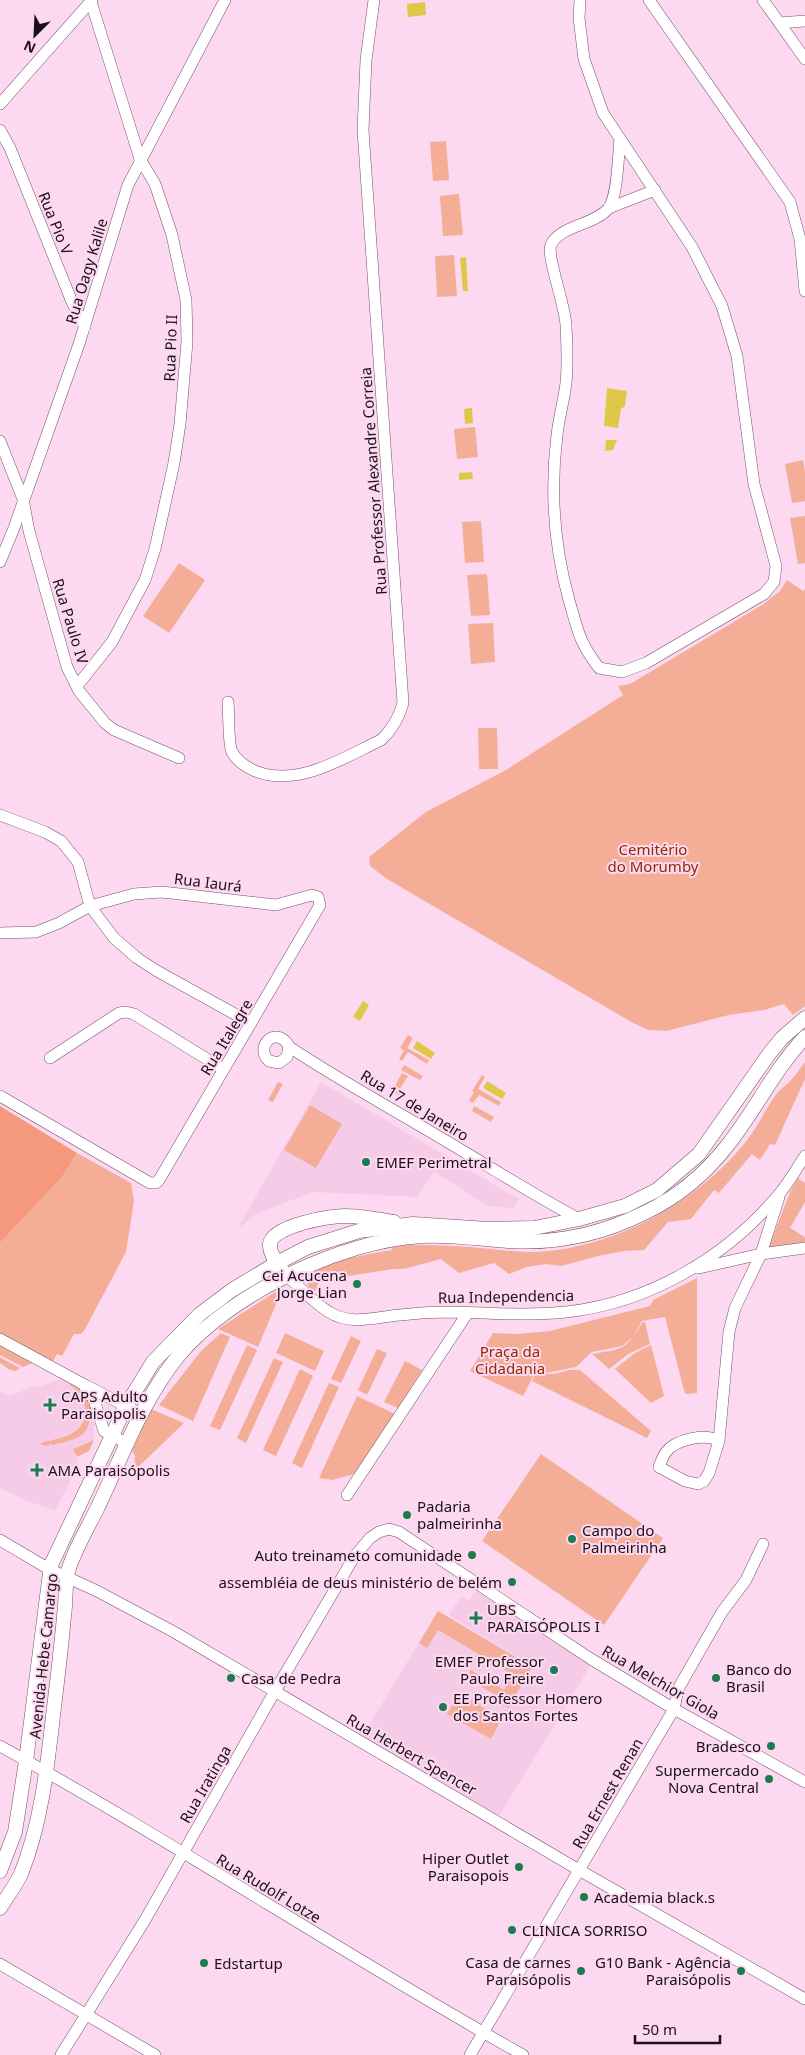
<svg xmlns="http://www.w3.org/2000/svg" width="805" height="2055" font-family="'Noto Sans',sans-serif">
  <style>
    .built { fill: #f6cbe7 }
    .green { fill: #f4ae97 }
    .forest { fill: #f4997b }
    .water { fill: #dfc847 }
    .lines { fill: none; stroke-linecap: round; stroke-linejoin: round }
    .minor-casing { stroke: #705266; stroke-width: 12 }
    .major-casing { stroke: #705266; stroke-width: 15 }
    .minor { stroke: #fff; stroke-width: 11 }
    .major { stroke: #fff; stroke-width: 14 }
    .poi-dot { fill: #1c7b51; stroke: #fdd9f1; stroke-width: 2 }
    .labels { text-anchor: middle; dominant-baseline: central; stroke-width: 4; stroke-linejoin: round; paint-order: stroke }
    .street-label { font-size: 15px; fill: #1c1018; stroke: #fdd9f1 }
    .park-label { font-size: 15px; fill: #8e2b00; stroke: #fdd9f1 }
    .poi-label { font-size: 15px; fill: #1c1018; stroke: #fdd9f1; text-anchor: start }
  </style>
  <rect width="100%" height="100%" fill="#fdd9f1"/>
  <!-- built -->
  <g class="built">
    <polygon points="321,1082 519,1199 514,1208 488,1206 434,1172 417,1197 313,1192 256,1214 241,1227 240,1224"/>
    <polygon points="64,1378 81,1389 94,1411 94,1439 73,1449 79,1464 55,1511 25,1500 0,1488 0,1391 9,1396 36,1385 37,1387"/>
    <polygon points="476,1591 592,1663 497,1820 361,1738 438,1611 505,1650 449,1615 461,1596 469,1601"/>
  </g>
  <!-- green -->
  <g class="green">
    <polygon points="446,141 449,180 433,181 430,142"/>
    <polygon points="459,194 463,235 443,236 440,196"/>
    <polygon points="454,255 457,296 437,297 435,256"/>
    <polygon points="475,427 478,457 457,459 454,429"/>
    <polygon points="803,460 805,472 805,501 792,503 785,464"/>
    <polygon points="805,516 805,563 798,564 790,518"/>
    <polygon points="481,521 484,562 465,563 462,522"/>
    <polygon points="179,563 205,580 169,633 143,616"/>
    <polygon points="487,574 490,615 471,616 467,575"/>
    <polygon points="787,580 803,591 805,589 805,1006 793,1015 784,1004 764,1010 729,1015 666,1031 649,1030 633,1023 387,879 370,866 369,857 426,812 506,770 623,695 618,686 630,684 762,605 780,591"/>
    <polygon points="493,623 495,662 471,664 468,624"/>
    <polygon points="478,728 497,728 498,769 479,769"/>
    <polygon points="408,1035 413,1038 407,1048 429,1060 427,1064 408,1052 402,1061 399,1059 404,1050 400,1048"/>
    <path d="M805,1062v17l-30,66 -5,-1 -10,16 -8,-6 -33,39 -5,-3 -23,29 -23,3 -24,28 -20,1 -26,5 -37,10 -15,-2 -19,3 -18,7 -15,-11 -35,10 -18,-14 -37,10h-11l-51,8 -2,-4 -20,7 -5,11 -6,-3 -1,-4 2,-12c26,-13 54,-17 82,-22v-6c29,1 59,1 88,4 19,2 37,4 57,4 76,-4 159,-49 207,-108 12,-14 20,-32 31,-48 4,-6 11,-10 16,-16 5,-5 9,-12 14,-18z"/>
    <polygon points="404,1065 423,1076 420,1080 401,1070"/>
    <polygon points="402,1073 408,1076 400,1089 406,1093 404,1098 392,1091"/>
    <polygon points="482,1075 485,1077 478,1089 501,1102 499,1106 479,1095 473,1103 469,1101 474,1092 472,1091"/>
    <polygon points="278,1082 283,1084 273,1102 268,1100"/>
    <polygon points="310,1105 342,1124 316,1168 284,1150"/>
    <polygon points="474,1106 494,1117 491,1122 472,1111"/>
    <polygon points="77,1153 131,1183 134,1201 126,1252 84,1331 81,1334 74,1334 62,1356 57,1354 52,1363 0,1334 0,1243 62,1177"/>
    <polygon points="798,1178 805,1183 805,1202 790,1228 805,1237 805,1244 768,1249 790,1192"/>
    <polygon points="697,1278 697,1393 685,1394 665,1317 642,1321 633,1337 622,1346 592,1352 576,1367 546,1373 535,1373 523,1396 470,1371 493,1333 518,1334 550,1331 650,1306 653,1300"/>
    <polygon points="275,1292 280,1295 258,1347 218,1329"/>
    <path d="M643,1322h2l5,22 -22,10 -19,15 -17,-15c35,-6 32,-4 51,-32z"/>
    <polygon points="221,1333 230,1337 193,1421 159,1405 201,1351"/>
    <polygon points="285,1333 324,1351 315,1371 276,1353"/>
    <polygon points="351,1336 361,1341 341,1383 331,1379"/>
    <polygon points="0,1345 33,1363 23,1367 0,1355"/>
    <polygon points="247,1345 257,1350 220,1430 210,1426"/>
    <polygon points="651,1345 664,1396 651,1403 615,1369 635,1353"/>
    <polygon points="377,1349 387,1353 367,1395 358,1390"/>
    <polygon points="0,1358 1,1358 20,1368 16,1371 10,1370 0,1363"/>
    <polygon points="274,1358 283,1362 246,1443 237,1438"/>
    <polygon points="405,1361 422,1370 398,1408 384,1402"/>
    <polygon points="300,1369 313,1376 276,1456 263,1450"/>
    <polygon points="569,1370 580,1370 651,1431 647,1438 532,1381 535,1374 555,1374"/>
    <path d="M70,1383c15,10 25,21 19,40 -1,5 -4,10 -9,13 -6,4 -16,6 -23,8v-2l-2,3h-4v-2l-3,3 -7,-1v-2c11,-3 29,-6 37,-14 15,-14 5,-35 -8,-44z"/>
    <polygon points="329,1383 339,1387 302,1468 292,1463"/>
    <polygon points="357,1396 395,1414 354,1474 332,1480 319,1478"/>
    <polygon points="151,1409 184,1423 134,1471 135,1455 132,1451"/>
    <polygon points="94,1440 89,1451 77,1457 73,1449"/>
    <polygon points="541,1454 663,1538 604,1625 482,1541"/>
    <polygon points="438,1611 532,1667 508,1708 497,1701 499,1697 467,1678 471,1670 504,1690 512,1674 438,1630 427,1648 419,1643"/>
    <polygon points="459,1694 502,1718 491,1739 447,1714"/>
  </g>
  <!-- forest -->
  <polygon class="forest" points="0,1106 77,1153 62,1177 0,1243"/>
  <!-- water -->
  <g class="water">
    <polygon points="425,2 426,15 408,17 407,4"/>
    <polygon points="466,257 468,291 463,291 460,258"/>
    <polygon points="607,388 627,391 625,406 621,409 618,428 604,426"/>
    <polygon points="472,408 473,423 465,424 464,409"/>
    <polygon points="606,440 617,440 613,450 605,451"/>
    <polygon points="472,472 473,479 459,480 459,473"/>
    <polygon points="363,1001 369,1005 360,1021 353,1017"/>
    <polygon points="417,1041 435,1053 431,1059 413,1048"/>
    <polygon points="487,1081 506,1093 502,1099 483,1088"/>
  </g>
  <g class="lines">
    <defs>
      <g id="minor">
        <path d="M580,0l-1,18 5,41 19,54 89,134 30,59 15,50 17,128 22,82 -2,16 -10,12 -118,69 -24,9 -23,-4c-20,-26 -21,-37 -30,-68 -15,-54 -19,-109 -12,-165 2,-18 7,-35 9,-52 2,-19 1,-38 0,-57 0,-19 -20,-70 -15,-81 8,-19 43,-20 57,-36 10,-12 10,-53 12,-70"/>
        <polyline points="649,0 790,202 800,239 805,291"/>
        <polyline points="763,0 805,59"/>
        <polyline points="780,23 805,21"/>
        <polyline points="0,104 92,0"/>
        <polyline points="0,130 10,148 72,302 85,327"/>
        <polyline points="609,208 655,190"/>
        <polyline points="0,441 23,499 29,531 67,667 79,691 105,723 114,730 179,758"/>
        <polyline points="0,562 14,528 79,344 128,185 225,0"/>
        <polyline points="77,686 112,642 145,580 155,549 174,463 180,424 187,342 186,300 172,235 155,184 140,159 91,2"/>
        <path d="M228,702c1,10 0,42 4,50 5,9 14,15 23,19 43,17 88,-13 126,-31 12,-11 18,-22 22,-37l-40,-573 3,-70 8,-60"/>
        <polyline points="0,815 45,832 61,841 78,862 90,906 114,938 137,958 157,971 251,1023"/>
        <polyline points="0,933 36,932 59,923 90,906 134,894 162,892 276,905 312,895 318,897 320,905 159,1180 156,1183 150,1183 0,1096"/>
        <path d="M289,1046l-2,11 -8,6 -10,-2c-13,-11 1,-32 15,-21 3,2 4,6 7,8 48,32 100,60 150,90 46,27 91,56 138,81"/>
        <polyline points="50,1058 119,1013 126,1012 134,1014 223,1069"/>
        <polyline points="699,1268 761,1254 805,1248"/>
        <path d="M286,1275c14,12 28,28 43,37 22,14 47,5 71,3 16,-2 32,-3 49,-3 39,1 78,4 117,0 83,-9 161,-55 214,-119 9,-11 17,-25 25,-37"/>
        <polyline points="0,1339 83,1384 94,1400 104,1431 128,1444"/>
        <polyline points="85,1385 141,1414"/>
        <path d="M719,1441c-13,-8 -43,-2 -53,11 -3,4 -5,10 -7,15l26,14 13,3 6,-3 5,-8 10,-32 10,-109 6,-24 26,-54 18,-57"/>
        <polyline points="347,1495 467,1314"/>
        <polyline points="0,1540 49,1569 97,1591 174,1632 579,1870 805,1999"/>
        <path d="M0,1746c177,98 346,210 523,309"/>
        <polyline points="0,1964 155,2055"/>
        <polyline points="61,2055 145,1920 275,1691 354,1557 370,1538 379,1532 389,1529 399,1532 591,1659 674,1709 805,1782"/>
        <polyline points="470,2055 674,1709 678,1689 722,1612 746,1580 763,1544"/>
      </g>
      <g id="major">
        <path d="M281,1268c-5,-6 -12,-15 -11,-24 1,-18 62,-29 77,-28 16,0 32,4 47,6"/>
        <polyline points="0,1871 15,1832 26,1761 51,1565 126,1406 153,1362 200,1314 232,1290 277,1263 308,1247 359,1231 413,1224 488,1229 534,1228 579,1219 625,1206 657,1190 699,1154 769,1054 782,1038 805,1018"/>
        <path d="M0,1908c7,-11 15,-22 21,-34 20,-50 26,-105 32,-158 4,-33 8,-66 11,-100 2,-13 1,-27 3,-40 3,-18 21,-49 30,-67 25,-52 45,-109 82,-154 51,-61 162,-114 242,-119 29,-2 57,3 87,5 47,3 94,-7 136,-28 32,-15 61,-39 83,-67 28,-35 47,-76 78,-109"/>
      </g>
    </defs>
    <!-- minor casing -->
    <use href="#minor" class="minor-casing"/>
    <!-- major casing -->
    <use href="#major" class="major-casing"/>
    <!-- minor -->
    <use href="#minor" class="minor"/>
    <!-- major -->
    <use href="#major" class="major"/>
  </g>
  <!-- markers -->
  <g class="poi-dot">
    <circle cx="366" cy="1162" r="5"/>
    <circle cx="357" cy="1284" r="5"/>
    <path d="M47.5 1397.5h5v5h5v5h-5v5h-5v-5h-5v-5h5z"/>
    <path d="M34.5 1462.5h5v5h5v5h-5v5h-5v-5h-5v-5h5z"/>
    <circle cx="407" cy="1515" r="5"/>
    <circle cx="572" cy="1539" r="5"/>
    <circle cx="472" cy="1555" r="5"/>
    <circle cx="512" cy="1582" r="5"/>
    <path d="M473.5 1610.5h5v5h5v5h-5v5h-5v-5h-5v-5h5z"/>
    <circle cx="554" cy="1670" r="5"/>
    <circle cx="231" cy="1678" r="5"/>
    <circle cx="716" cy="1678" r="5"/>
    <circle cx="443" cy="1707" r="5"/>
    <circle cx="771" cy="1746" r="5"/>
    <circle cx="769" cy="1779" r="5"/>
    <circle cx="519" cy="1867" r="5"/>
    <circle cx="584" cy="1897" r="5"/>
    <circle cx="512" cy="1930" r="5"/>
    <circle cx="204" cy="1963" r="5"/>
    <circle cx="581" cy="1971" r="5"/>
    <circle cx="741" cy="1971" r="5"/>
  </g>
  <g class="labels">
    <!-- street labels -->
    <g class="street-label">
      <text transform="translate(56 223) rotate(68)">Rua Pio V</text>
      <text transform="translate(86 271) rotate(-73)">Rua Oagy Kalile</text>
      <text transform="translate(170 348) rotate(-88)">Rua Pio II</text>
      <text transform="translate(373 481) rotate(-94)">Rua Professor Alexandre Correia</text>
      <text transform="translate(71 621) rotate(73)">Rua Paulo IV</text>
      <text transform="translate(208 882) rotate(7)">Rua Iaurá</text>
      <text transform="translate(226 1037) rotate(-59)">Rua Italegre</text>
      <text transform="translate(415 1105) rotate(31)">Rua 17 de Janeiro</text>
      <text transform="translate(506 1296) rotate(-1)">Rua Independencia</text>
      <text transform="translate(43 1656) rotate(-84)">Avenida Hebe Camargo</text>
      <text transform="translate(661 1682) rotate(30)">Rua Melchior Giola</text>
      <text transform="translate(412 1754) rotate(30)">Rua Herbert Spencer</text>
      <text transform="translate(205 1784) rotate(-60)">Rua Iratinga</text>
      <text transform="translate(607 1793) rotate(-60)">Rua Ernest Renan</text>
      <text transform="translate(269 1888) rotate(31)">Rua Rudolf Lotze</text>
    </g>
    <!-- park labels -->
    <g class="park-label">
      <text x="653" y="849">Cemitério<tspan x="653" dy="17">do Morumby</tspan></text>
      <text x="510" y="1351">Praça da<tspan x="510" dy="17">Cidadania</tspan></text>
    </g>
    <!-- poi labels -->
    <g class="poi-label">
      <text x="376" y="1162">EMEF Perimetral</text>
      <text x="347" y="1275" text-anchor="end">Cei Acucena<tspan x="347" dy="17">Jorge Lian</tspan></text>
      <text x="61" y="1396">CAPS Adulto<tspan x="61" dy="17">Paraisopolis</tspan></text>
      <text x="48" y="1470">AMA Paraisópolis</text>
      <text x="417" y="1506">Padaria<tspan x="417" dy="17">palmeirinha</tspan></text>
      <text x="582" y="1530">Campo do<tspan x="582" dy="17">Palmeirinha</tspan></text>
      <text x="462" y="1555" text-anchor="end">Auto treinameto comunidade</text>
      <text x="502" y="1582" text-anchor="end">assembléia de deus ministério de belém</text>
      <text x="487" y="1609">UBS<tspan x="487" dy="17">PARAISÓPOLIS I</tspan></text>
      <text x="544" y="1661" text-anchor="end">EMEF Professor<tspan x="544" dy="17">Paulo Freire</tspan></text>
      <text x="726" y="1669">Banco do<tspan x="726" dy="17">Brasil</tspan></text>
      <text x="241" y="1678">Casa de Pedra</text>
      <text x="453" y="1698">EE Professor Homero<tspan x="453" dy="17">dos Santos Fortes</tspan></text>
      <text x="761" y="1746" text-anchor="end">Bradesco</text>
      <text x="759" y="1770" text-anchor="end">Supermercado<tspan x="759" dy="17">Nova Central</tspan></text>
      <text x="509" y="1858" text-anchor="end">Hiper Outlet<tspan x="509" dy="17">Paraisopois</tspan></text>
      <text x="594" y="1897">Academia black.s</text>
      <text x="522" y="1930">CLINICA SORRISO</text>
      <text x="571" y="1962" text-anchor="end">Casa de carnes<tspan x="571" dy="17">Paraisópolis</tspan></text>
      <text x="731" y="1962" text-anchor="end">G10 Bank - Agência<tspan x="731" dy="17">Paraisópolis</tspan></text>
      <text x="214" y="1963">Edstartup</text>
    </g>
  </g>
  <!-- north arrow -->
  <g transform="translate(35 35) rotate(204)" stroke="#fdd9f1" stroke-width="4" paint-order="stroke">
  <path d="M0-4L9 19L0 12L-9 19Z" fill="#1c1018"/>
  <text y="-8" font-size="14" font-weight="bold" text-anchor="middle" fill="#1c1018">N</text>
  </g>
  <!-- scale -->
  <path d="M635 2035v8h85v-8" fill="none" stroke="#1c1018" stroke-width="2.5"/>
  <text x="642" y="2035" font-size="15" fill="#1c1018" stroke="#fdd9f1" stroke-width="4" paint-order="stroke">50 m</text>
</svg>
